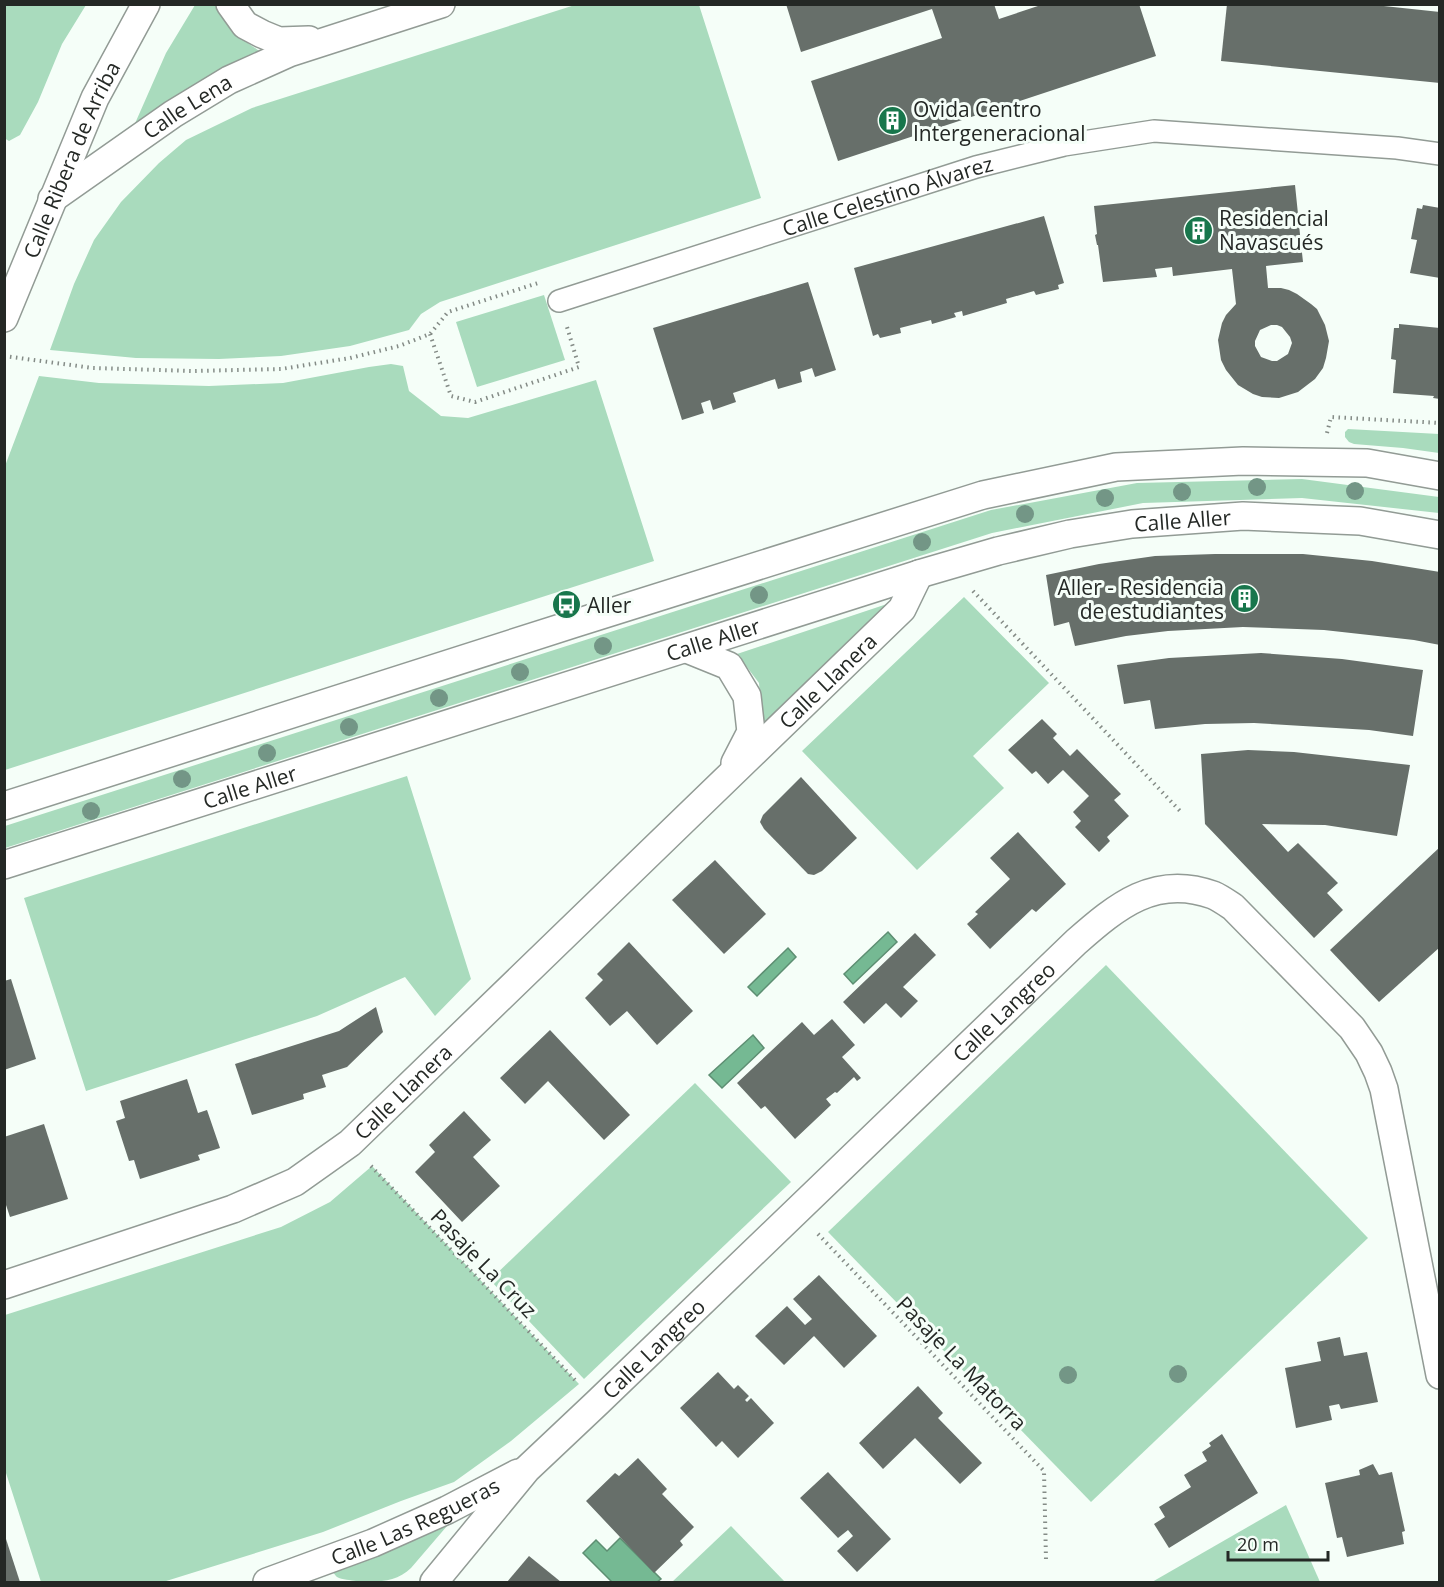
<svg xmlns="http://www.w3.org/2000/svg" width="1444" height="1587" font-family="'Open Sans',sans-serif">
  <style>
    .green { fill: #a9dbbd }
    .water { fill: #75b993; stroke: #5d8e72; stroke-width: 1.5 }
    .building { fill: #676f6a; fill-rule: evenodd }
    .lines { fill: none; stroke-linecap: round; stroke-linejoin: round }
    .pedestrian-casing { stroke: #929b95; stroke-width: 24 }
    .minor-casing { stroke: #929b95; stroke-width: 30 }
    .path { stroke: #848b86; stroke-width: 4; stroke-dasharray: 1.5 4.5; stroke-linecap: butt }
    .pedestrian { stroke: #fff; stroke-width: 21 }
    .minor { stroke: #fff; stroke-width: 27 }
    .tree { fill: #739686 }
    .labels { text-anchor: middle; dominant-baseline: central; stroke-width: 6; stroke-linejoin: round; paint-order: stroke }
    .street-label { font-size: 21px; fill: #242825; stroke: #f5fef8 }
    .poi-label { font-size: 21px; fill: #242825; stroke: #f5fef8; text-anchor: start }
  </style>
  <rect width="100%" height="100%" fill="#f5fef8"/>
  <!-- green -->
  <g class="green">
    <polygon points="578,4 699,5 761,198 440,302 421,314 409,330 350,346 281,356 219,359 136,358 50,350 74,284 94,240 121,202 159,163 186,140 252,108"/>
    <polygon points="4,5 86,5 62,44 38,102 20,135 9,141 4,138"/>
    <polygon points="195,5 215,5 232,32 265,55 133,128 166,53"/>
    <polygon points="544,295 565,360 477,387 456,322"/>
    <polygon points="391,364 403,366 409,391 441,416 468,418 596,380 654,561 5,770 5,466 39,376 99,383 209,386 283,383 369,367"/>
    <polygon points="1348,429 1439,434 1439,453 1403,448 1354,444 1349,442 1345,437 1345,432"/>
    <polygon points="1302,479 1439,497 1439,513 1302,498 1143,503 992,533 5,848 5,826 991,510 1137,483"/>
    <polygon points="964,597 1049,683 973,756 1004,788 917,870 802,751"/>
    <polygon points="887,604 763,729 759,683 737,654"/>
    <polygon points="407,776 471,979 435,1016 405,977 317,1016 86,1091 24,898"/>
    <polygon points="1106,965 1368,1238 1091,1502 828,1232"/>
    <polygon points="695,1083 791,1182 584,1379 490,1280"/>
    <polygon points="372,1166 579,1384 511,1441 454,1482 401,1501 323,1532 163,1582 41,1582 6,1473 5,1473 5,1315 281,1227 330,1202"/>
    <polygon points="1286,1505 1320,1582 1152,1582"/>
    <path d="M442,1523l5,3 -36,42c-15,15 -35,14 -55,13 -5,-1 -14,-1 -19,-4 -1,-1 -5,-6 -7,-7z"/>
    <polygon points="731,1526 785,1582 672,1582"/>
  </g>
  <!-- water -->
  <g class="water">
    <polygon points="888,932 897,942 853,984 844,974"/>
    <polygon points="788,948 796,957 757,996 748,987"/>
    <polygon points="753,1035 764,1048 722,1088 709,1075"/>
    <polygon points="620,1538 661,1579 657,1582 612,1582 583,1553 596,1540 607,1551"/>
  </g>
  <!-- building -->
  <g class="building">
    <polygon points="786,4 994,4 999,19 1044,4 1139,4 1156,56 838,161 811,81 942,38 932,9 801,52"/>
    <polygon points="1227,4 1365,4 1440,12 1440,83 1221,61"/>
    <path d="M1295,185l3,29h3l1,11h-3l4,37 -37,4 2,22h13l8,2 8,4 14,10 6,5 8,16 4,16 -3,17 -3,10 -8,11 -17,13 -19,6 -17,-1 -9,-3 -15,-9 -12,-15 -5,-10 -3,-20 4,-17 4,-8 10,-11 -4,-35 -59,7 -1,-9 -17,2 2,8 -54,5 -5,-37h-1l-2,-10 2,-1 -3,-28zM1271,325h6l5,2 8,10 2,6 -4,11 -11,7h-5l-11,-4 -6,-11v-5l5,-11z"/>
    <polygon points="1423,205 1440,208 1440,278 1410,273 1417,240 1411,239 1417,208 1422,209"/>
    <polygon points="1044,216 1064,283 1058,285 1059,289 1036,295 1034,291 1006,299 1007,303 963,316 962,311 954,313 956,317 932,324 931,320 900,328 901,333 880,338 878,334 873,336 854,268"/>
    <polygon points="808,282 836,370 815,377 812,368 800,372 802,382 778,389 775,379 733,393 736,402 713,410 710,400 701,403 704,413 682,420 653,328"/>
    <polygon points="1399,324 1440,328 1440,399 1433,398 1434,396 1393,393 1396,360 1391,359 1394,328 1399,328"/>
    <polygon points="1215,554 1303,554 1372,561 1440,572 1440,645 1414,640 1324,630 1243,627 1168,631 1126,636 1075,646 1069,622 1054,626 1046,575 1099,564 1155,556"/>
    <polygon points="1261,653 1342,659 1423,670 1413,736 1369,730 1254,723 1205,724 1155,729 1150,700 1124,704 1117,665 1169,658"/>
    <polygon points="1042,719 1057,734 1053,738 1070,756 1077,749 1121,794 1114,800 1129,816 1107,837 1110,841 1099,852 1075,827 1081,821 1073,812 1089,796 1063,770 1048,784 1036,771 1032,774 1008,750"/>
    <polygon points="1248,750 1294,752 1410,765 1397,836 1325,825 1262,824 1288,852 1298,843 1338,883 1327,893 1343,910 1314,938 1205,824 1201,754"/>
    <polygon points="801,777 857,838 822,871 814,875 808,874 764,829 760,822 763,815"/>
    <polygon points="1018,832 1066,884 1036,912 1032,909 990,949 967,924 978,914 975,912 1010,879 990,858"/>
    <polygon points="1440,847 1440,947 1379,1002 1330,950"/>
    <polygon points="715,860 766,914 724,954 672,900"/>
    <polygon points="915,933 936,955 903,987 918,1001 901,1018 886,1003 864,1024 843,1002"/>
    <polygon points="629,942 693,1011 657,1045 627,1011 610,1026 585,998 603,980 597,974"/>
    <polygon points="11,979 36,1059 4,1070 4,981"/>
    <polygon points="376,1007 383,1032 347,1067 322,1075 326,1087 303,1094 304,1099 252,1115 235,1064 339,1031"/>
    <polygon points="832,1019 855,1045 842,1057 861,1078 857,1081 854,1077 837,1093 835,1092 826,1099 831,1105 795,1139 765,1106 761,1109 737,1083 802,1022 814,1035"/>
    <polygon points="550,1030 630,1115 604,1140 548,1081 525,1104 500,1078"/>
    <polygon points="187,1079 198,1113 207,1110 220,1148 198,1155 200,1160 140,1179 134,1160 129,1161 116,1121 125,1118 120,1101"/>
    <polygon points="464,1111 491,1140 473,1157 500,1186 462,1222 415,1172 435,1152 429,1145"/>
    <polygon points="44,1124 68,1199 10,1217 4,1199 4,1137"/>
    <polygon points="819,1275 877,1336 844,1368 814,1336 784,1365 755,1336 787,1306 805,1325 812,1319 793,1299"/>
    <polygon points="1340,1337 1344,1356 1367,1352 1378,1402 1341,1409 1339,1404 1329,1406 1332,1420 1296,1428 1285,1368 1321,1361 1317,1342"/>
    <polygon points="718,1372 734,1389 738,1385 749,1396 745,1400 747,1402 751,1398 774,1423 738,1458 722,1441 716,1447 680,1408"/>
    <polygon points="918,1386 943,1413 938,1418 982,1463 960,1484 915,1438 883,1469 859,1443"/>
    <polygon points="1222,1434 1258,1493 1169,1548 1154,1524 1165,1517 1159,1507 1191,1487 1184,1475 1207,1461 1202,1452 1211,1446 1209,1443"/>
    <polygon points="638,1458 667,1489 662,1494 694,1527 680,1541 683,1545 654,1573 586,1501 615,1473 619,1476"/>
    <polygon points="1373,1464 1379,1475 1392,1472 1405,1531 1402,1532 1404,1544 1347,1557 1342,1537 1337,1538 1325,1483 1360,1475 1359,1470"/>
    <polygon points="828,1472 891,1539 857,1572 837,1551 853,1536 848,1530 838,1538 800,1498"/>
    <polygon points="5,1536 20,1582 5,1582"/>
    <polygon points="529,1556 561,1582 507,1582"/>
  </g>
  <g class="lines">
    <defs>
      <g id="pedestrian">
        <path id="s1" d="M559,301l417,-134 88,-22 90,-14 243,17 43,6"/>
      </g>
      <g id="minor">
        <polyline points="230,4 245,25 262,34 279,41 309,40"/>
        <path id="s2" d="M52,199l121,-85 56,-34 60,-27 152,-49"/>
        <path id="s3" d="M4,318l91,-220 51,-94"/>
        <polyline points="687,649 729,666 747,696 751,732 735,763"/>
        <polyline points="4,806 573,624 983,495 1116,467 1243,461 1367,463 1440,476"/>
        <path id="s4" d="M4,865l915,-291 79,-23 72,-17 62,-10 111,-8 117,5 80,14"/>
        <path id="s5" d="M4,1285l229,-76 62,-27 55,-39 552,-534 17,-35"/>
        <path id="s6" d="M267,1582l106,-39 74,-33 71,-37"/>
        <path id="s7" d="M434,1582l93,-113 70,-66 479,-461c41,-36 79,-68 137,-47 7,3 14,8 20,12l119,121 17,25 9,19 6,17 56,286"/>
      </g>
    </defs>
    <!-- pedestrian casing -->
    <use href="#pedestrian" class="pedestrian-casing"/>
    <!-- minor casing -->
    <use href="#minor" class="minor-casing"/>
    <!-- path -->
    <g class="path">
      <polyline points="430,334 451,396 475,402 579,367 567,327"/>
      <polyline points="4,356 93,368 193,371 281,369 350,358 399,346 430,334 448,312 538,283"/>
      <polyline points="1327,433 1331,417 1440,423"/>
      <polyline points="973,591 1180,811"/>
      <polyline points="371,1166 577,1382"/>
      <polyline points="818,1234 1044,1471 1046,1560"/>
    </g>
    <!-- pedestrian -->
    <use href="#pedestrian" class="pedestrian"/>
    <!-- minor -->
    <use href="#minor" class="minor"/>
  </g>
  <!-- trees -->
  <g class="tree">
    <circle cx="1257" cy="487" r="9"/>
    <circle cx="1355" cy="491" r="9"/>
    <circle cx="1182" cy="492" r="9"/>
    <circle cx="1105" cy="498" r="9"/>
    <circle cx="1025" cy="514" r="9"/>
    <circle cx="922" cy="542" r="9"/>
    <circle cx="759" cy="595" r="9"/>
    <circle cx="603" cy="646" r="9"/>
    <circle cx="520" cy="672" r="9"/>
    <circle cx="439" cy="698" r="9"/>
    <circle cx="349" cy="727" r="9"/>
    <circle cx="267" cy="753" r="9"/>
    <circle cx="182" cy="779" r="9"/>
    <circle cx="91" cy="811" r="9"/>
    <circle cx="1178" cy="1374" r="9"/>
    <circle cx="1068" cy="1375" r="9"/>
  </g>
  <!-- icons -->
  <defs>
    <symbol id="building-disc" viewBox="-11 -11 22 22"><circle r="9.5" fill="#18764c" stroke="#f5fef8"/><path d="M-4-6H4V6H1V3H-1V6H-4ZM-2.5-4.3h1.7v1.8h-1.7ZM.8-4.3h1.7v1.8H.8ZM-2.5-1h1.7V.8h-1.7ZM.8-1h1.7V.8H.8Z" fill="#fff"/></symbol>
    <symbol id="bus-disc" viewBox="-11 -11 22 22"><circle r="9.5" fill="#18764c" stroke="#f5fef8"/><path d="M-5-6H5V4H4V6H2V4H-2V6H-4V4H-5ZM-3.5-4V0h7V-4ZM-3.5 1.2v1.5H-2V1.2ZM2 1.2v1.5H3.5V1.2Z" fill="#fff"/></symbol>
  </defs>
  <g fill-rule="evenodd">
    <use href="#building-disc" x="876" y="104" width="33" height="33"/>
    <use href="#building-disc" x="1182" y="214" width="33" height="33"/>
    <use href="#building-disc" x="1228" y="582" width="33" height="33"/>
    <use href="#bus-disc" x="550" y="588" width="33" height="33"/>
  </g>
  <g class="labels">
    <!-- street labels -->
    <g class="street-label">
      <text stroke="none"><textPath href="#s2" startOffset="164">Calle Lena</textPath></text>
      <text stroke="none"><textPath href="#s3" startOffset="172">Calle Ribera de Arriba</textPath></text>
      <text stroke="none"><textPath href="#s1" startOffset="345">Calle Celestino Álvarez</textPath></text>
      <text stroke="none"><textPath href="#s4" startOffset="1230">Calle Aller</textPath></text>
      <text stroke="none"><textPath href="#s4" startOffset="744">Calle Aller</textPath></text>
      <text stroke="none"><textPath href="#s5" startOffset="1041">Calle Llanera</textPath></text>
      <text stroke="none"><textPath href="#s4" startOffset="258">Calle Aller</textPath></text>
      <text stroke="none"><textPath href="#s7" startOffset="807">Calle Langreo</textPath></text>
      <text stroke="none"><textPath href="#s5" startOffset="450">Calle Llanera</textPath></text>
      <text transform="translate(484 1263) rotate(46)">Pasaje La Cruz</text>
      <text stroke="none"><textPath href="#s7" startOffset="321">Calle Langreo</textPath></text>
      <text transform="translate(962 1363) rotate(46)">Pasaje La Matorra</text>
      <text stroke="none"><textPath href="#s6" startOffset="160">Calle Las Regueras</textPath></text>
    </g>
    <!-- poi labels -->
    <g class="poi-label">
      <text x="913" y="109">Ovida Centro<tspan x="913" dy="24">Intergeneracional</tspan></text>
      <text x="1219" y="218">Residencial<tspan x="1219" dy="24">Navascués</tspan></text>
      <text x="1224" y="587" text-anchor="end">Aller - Residencia<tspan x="1224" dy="24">de estudiantes</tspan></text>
      <text x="587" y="605">Aller</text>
    </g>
  </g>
  <!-- border -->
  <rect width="1444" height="1587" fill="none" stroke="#242825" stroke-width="12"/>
  <!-- scale -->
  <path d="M1228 1551v9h100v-9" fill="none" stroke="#242825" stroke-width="3"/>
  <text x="1237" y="1551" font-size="18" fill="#242825" stroke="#f5fef8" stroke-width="4.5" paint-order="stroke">20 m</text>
</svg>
